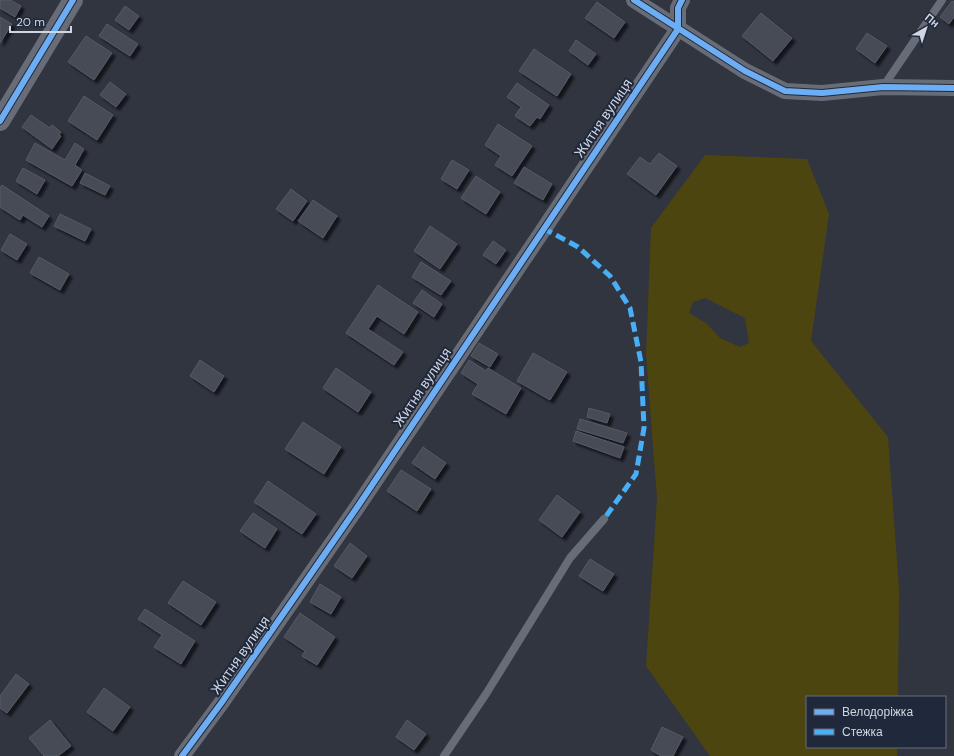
<svg xmlns="http://www.w3.org/2000/svg" width="954" height="756" font-family="'DM Sans',sans-serif">
  <style>
    .green { fill: #4d4510; fill-rule: evenodd }
    .building { fill: #474b54; stroke: #555a64; filter: url(#shadow) }
    .lines { fill: none; stroke-linecap: round; stroke-linejoin: round }
    .service { stroke: #676c77; stroke-width: 8 }
    .minor { stroke: #676c77; stroke-width: 16 }
    .tertiary { stroke: #676c77; stroke-width: 20 }
    .quiet { stroke: #49aef6; stroke-width: 5; stroke-dasharray: 10 5; stroke-linecap: butt }
    .cycleway-casing { stroke: #20293b; stroke-width: 8 }
    .cycleway { stroke: #6dadf4; stroke-width: 6 }
    .labels { text-anchor: middle; dominant-baseline: central; stroke-width: 4; stroke-linejoin: round; paint-order: stroke }
    .street-label { font-size: 14px; fill: #cfd5e1; stroke: #20293b }
  </style>
  <defs>
    <filter id="shadow"><feDropShadow dx="3.5" dy="3.5" stdDeviation="1" flood-color="#0009"/></filter>
  </defs>
  <rect width="100%" height="100%" fill="#303540"/>
  <!-- green -->
  <path class="green" d="M705,155l102,4 22,55 -18,127 77,96 11,152 -1,108h-91v50h90v9h-187l-64,-90 11,-167 -11,-145 5,-126zM705,298l40,20 4,25 -9,4 -20,-9 -14,-15 -17,-10 4,-11z"/>
  <!-- building -->
  <g class="building">
    <polygon points="0,0 10,0 21,6 15,17 0,8"/>
    <polygon points="952,1 954,2 954,17 949,24 940,17"/>
    <polygon points="597,2 625,22 614,38 585,18"/>
    <polygon points="125,6 139,16 129,30 115,20"/>
    <polygon points="761,13 792,38 773,61 742,36"/>
    <polygon points="0,17 12,24 0,43"/>
    <polygon points="107,24 138,44 130,56 99,36"/>
    <polygon points="867,33 887,46 875,63 856,49"/>
    <polygon points="86,36 112,53 94,80 68,62"/>
    <polygon points="576,40 596,54 588,65 569,51"/>
    <polygon points="534,49 571,74 557,96 519,71"/>
    <polygon points="110,82 126,94 116,107 100,95"/>
    <polygon points="517,83 549,105 540,119 537,117 530,126 515,116 521,107 507,97"/>
    <polygon points="84,96 113,115 97,140 68,121"/>
    <polygon points="31,115 50,128 52,125 61,132 59,135 61,136 52,149 22,127"/>
    <polygon points="498,124 532,146 512,176 495,165 501,156 485,145"/>
    <polygon points="35,143 65,160 75,143 84,149 75,165 82,170 72,186 26,160"/>
    <polygon points="659,153 677,166 656,195 627,174 640,157 650,164"/>
    <polygon points="452,160 469,170 457,189 441,179"/>
    <polygon points="524,167 552,184 543,200 514,183"/>
    <polygon points="23,168 45,180 37,194 16,181"/>
    <polygon points="85,173 110,186 105,195 80,183"/>
    <polygon points="476,176 500,192 486,214 461,198"/>
    <polygon points="2,185 49,216 42,227 23,215 20,220 0,207 0,188"/>
    <polygon points="291,189 307,201 293,221 276,209"/>
    <polygon points="313,200 337,216 323,238 298,221"/>
    <polygon points="60,214 91,229 85,241 54,226"/>
    <polygon points="430,226 457,244 440,269 414,251"/>
    <polygon points="10,234 27,244 17,260 1,250"/>
    <polygon points="493,241 506,250 496,264 483,255"/>
    <polygon points="39,257 69,274 60,290 30,273"/>
    <polygon points="421,262 451,281 441,295 412,277"/>
    <polygon points="378,285 418,312 404,334 377,316 368,329 403,352 394,365 346,333"/>
    <polygon points="422,290 442,304 434,317 413,303"/>
    <polygon points="479,343 498,354 490,367 471,356"/>
    <polygon points="533,353 567,372 550,400 517,381"/>
    <polygon points="200,360 224,376 214,392 190,376"/>
    <polygon points="469,360 486,371 488,368 521,388 506,414 472,394 478,384 461,373"/>
    <polygon points="336,368 371,392 358,412 323,388"/>
    <polygon points="589,408 610,414 607,423 587,417"/>
    <polygon points="580,419 627,433 623,443 577,429"/>
    <polygon points="303,422 341,447 324,474 285,449"/>
    <polygon points="576,431 624,447 620,458 573,441"/>
    <polygon points="423,447 446,463 435,479 412,463"/>
    <polygon points="401,470 431,489 417,511 387,491"/>
    <polygon points="268,481 316,514 302,534 254,502"/>
    <polygon points="557,495 580,512 562,537 539,520"/>
    <polygon points="253,513 277,529 265,548 240,531"/>
    <polygon points="350,543 367,556 352,578 334,566"/>
    <polygon points="590,559 614,574 603,591 579,576"/>
    <polygon points="183,581 216,602 201,625 168,603"/>
    <polygon points="320,584 341,597 331,614 310,602"/>
    <polygon points="145,609 195,641 181,664 154,647 162,635 138,619"/>
    <polygon points="300,613 335,637 317,665 302,656 305,651 284,637"/>
    <polygon points="16,674 29,684 7,713 0,708 0,696"/>
    <polygon points="104,688 130,707 113,731 87,712"/>
    <polygon points="50,720 71,746 58,756 44,756 29,738"/>
    <polygon points="407,720 426,734 414,750 396,737"/>
    <polygon points="662,727 683,737 673,756 661,756 651,750"/>
  </g>
  <g class="lines">
    <!-- service -->
    <g class="service">
      <polyline points="883,87 942,0"/>
      <polyline points="444,756 486,694 570,558 604,519"/>
    </g>
    <!-- minor -->
    <g class="minor">
      <polyline points="634,0 745,71 785,91 822,93 883,87 954,88"/>
      <polyline points="182,756 222,702 358,506 678,29 678,8 682,0"/>
    </g>
    <!-- tertiary -->
    <polyline class="tertiary" points="0,121 73,0"/>
    <!-- quiet -->
    <polyline class="quiet" points="543,228 578,247 610,276 630,308 641,362 644,428 636,474 604,519"/>
    <defs>
      <g id="cycleway">
        <polyline points="634,0 745,71 785,91 822,93 883,87 954,88"/>
        <polyline points="0,121 73,0"/>
        <polyline points="182,756 222,702 358,506 678,29 678,8 682,0"/>
      </g>
    </defs>
    <!-- cycleway casing -->
    <use href="#cycleway" class="cycleway-casing"/>
    <!-- cycleway -->
    <use href="#cycleway" class="cycleway"/>
  </g>
  <g class="labels">
    <!-- street labels -->
    <g class="street-label">
      <text transform="translate(603 118) rotate(-56)">Житня вулиця</text>
      <text transform="translate(422 387) rotate(-56)">Житня вулиця</text>
      <text transform="translate(240 655) rotate(-55)">Житня вулиця</text>
    </g>
  </g>
  <!-- legend -->
  <rect x="806" y="696" width="140" height="52" fill="#20293b" stroke="#666e7d"/>
  <rect x="814" y="709" width="20" height="6" fill="#6dadf4" stroke="#666e7d"/>
  <text x="842" y="716" font-size="12" fill="#cfd5e1">Велодоріжка</text>
  <rect x="814" y="729" width="20" height="6" fill="#49aef6" stroke="#666e7d"/>
  <text x="842" y="736" font-size="12" fill="#cfd5e1">Стежка</text>
  <!-- north arrow -->
  <g transform="translate(926 28) rotate(39)" stroke="#20293b" stroke-width="3" paint-order="stroke">
  <path d="M0-3L7 15L0 10L-7 15Z" fill="#cfd5e1"/>
  <text y="-6" font-size="11" font-weight="bold" text-anchor="middle" fill="#cfd5e1">Пн</text>
  </g>
  <!-- scale -->
  <path d="M10 26v6h61v-6" fill="none" stroke="#cfd5e1" stroke-width="2"/>
  <text x="16" y="26" font-size="12" fill="#cfd5e1" stroke="#20293b" stroke-width="3" paint-order="stroke">20 m</text>
</svg>
